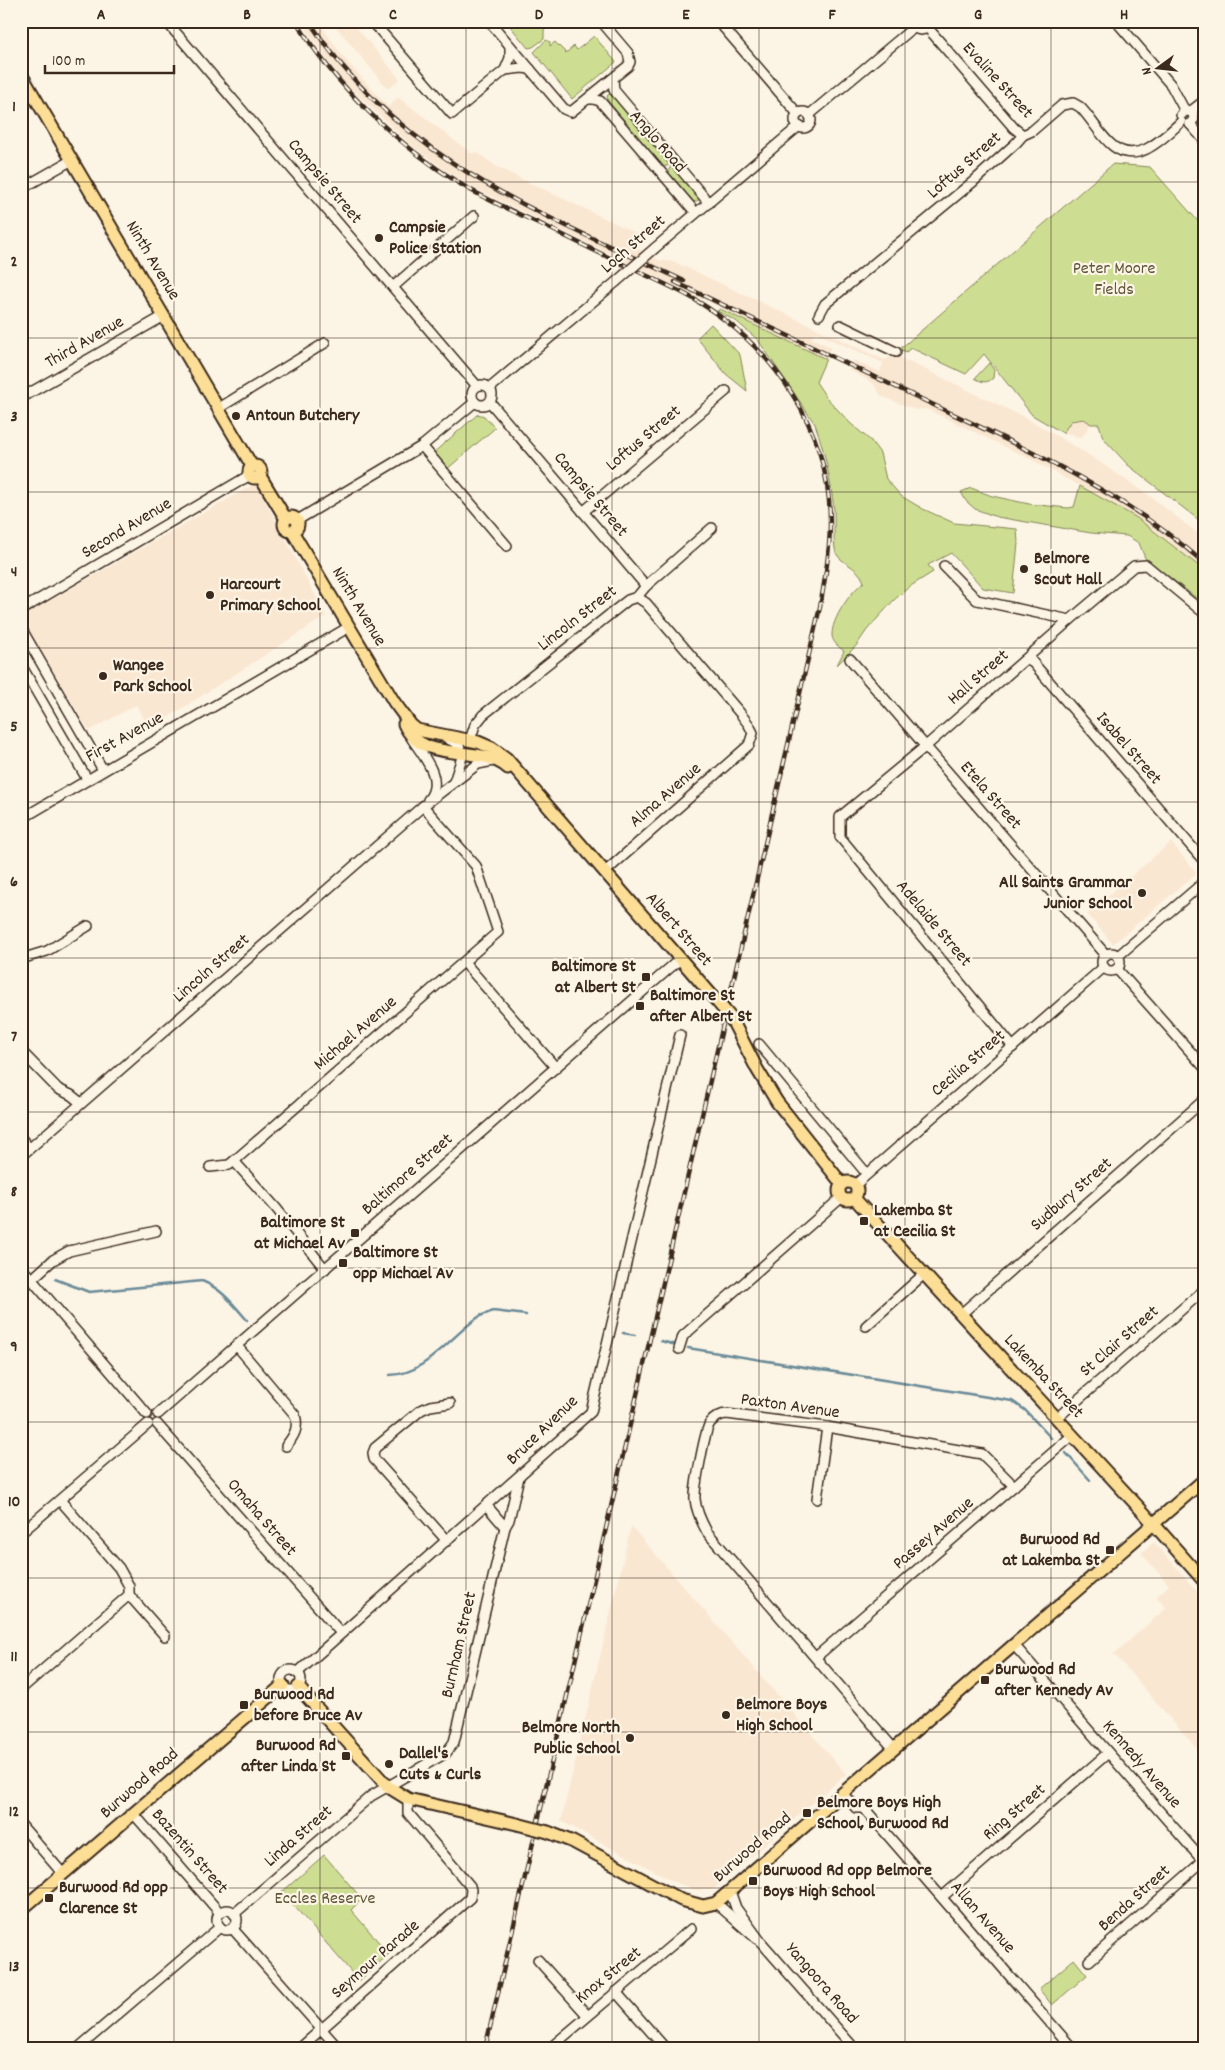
<svg xmlns="http://www.w3.org/2000/svg" width="1225" height="2070" font-family="Dekko,sans-serif">
  <style>
    .built { fill: #fae7d2 }
    .green { fill: #cdde92; stroke: #848458 }
    .lines { fill: none; stroke-linecap: round; stroke-linejoin: round }
    .stream { stroke: #6a8a98; stroke-width: 2.5 }
    .minor-casing { stroke: #3b2a1e; stroke-width: 12 }
    .major-casing { stroke: #3b2a1e; stroke-width: 15 }
    .minor { stroke: #fcf5e5; stroke-width: 9 }
    .major { stroke: #fcde96; stroke-width: 11 }
    .rail-casing { stroke: #3b2a1e; stroke-width: 4.5 }
    .rail { stroke: #fcf5e5; stroke-width: 2.5; stroke-dasharray: 8; stroke-linecap: butt }
    .minor-bridge-casing { stroke: #3b2a1e; stroke-width: 12; stroke-linecap: butt }
    .major-bridge-casing { stroke: #3b2a1e; stroke-width: 15; stroke-linecap: butt }
    .minor-bridge { stroke: #fcf5e5; stroke-width: 9 }
    .major-bridge { stroke: #fcde96; stroke-width: 11 }
    .grid { fill: none; stroke: #3b2a1e; stroke-width: 1; stroke-opacity: 0.55 }
    .poi-dot { fill: #3b2a1e; stroke: #fcf5e5; stroke-width: 2 }
    .labels { text-anchor: middle; dominant-baseline: central; stroke-width: 4.5; stroke-linejoin: round; paint-order: stroke }
    .street-label { font-size: 18px; fill: #3b2a1e; stroke: #fcf5e5 }
    .poi-label { font-size: 18px; font-weight: bold; fill: #3b2a1e; stroke: #fcf5e5; text-anchor: start }
    .park-label { font-size: 18px; fill: #60573b; stroke: #fcf5e5 }
    .neatline { fill: none; stroke: #3b2a1e; stroke-width: 2 }
    .grid-label { font-size: 16px; text-anchor: middle; font-weight: bold; fill: #3b2a1e }
  </style>
  <rect width="100%" height="100%" fill="#fcf5e5"/>
  <filter id="ink" filterUnits="userSpaceOnUse"><feTurbulence type="fractalNoise" baseFrequency=".02" numOctaves="2"/><feDisplacementMap in="SourceGraphic" scale="10" xChannelSelector="R" yChannelSelector="G"/><feConvolveMatrix kernelMatrix="1 2 1 2 8 2 1 2 1" color-interpolation-filters="sRGB"/></filter>
  <g filter="url(#ink)">
    <!-- built -->
    <g class="built">
      <polygon points="301,21 318,21 344,58 388,107 398,97 471,153 477,152 497,167 644,237 638,249 659,260 675,262 884,360 895,355 1024,417 1086,453 1150,496 1204,538 1204,570 1137,518 1102,498 1030,459 926,409 916,410 881,396 873,383 849,370 854,360 880,372 883,363 815,332 812,338 831,347 826,359 474,188 445,170 411,145 376,112 346,84 330,65"/>
      <polygon points="331,21 351,21 400,79 388,89"/>
      <polygon points="1084,419 1091,424 1082,437 1078,438 1072,434 1063,433 1071,421"/>
      <polygon points="256,483 326,616 150,729 136,705 89,731 21,617"/>
      <polygon points="1171,842 1197,873 1113,944 1087,914"/>
      <polygon points="631,1526 846,1774 715,1888 710,1890 695,1890 675,1882 561,1821"/>
      <polygon points="1154,1542 1204,1599 1204,1757 1114,1654 1166,1608 1156,1597 1169,1585 1141,1553"/>
    </g>
    <!-- green -->
    <g class="green">
      <polygon points="506,21 545,21 543,23 547,27 544,30 544,39 533,47 528,48"/>
      <polygon points="594,36 616,62 572,99 534,52 546,40 550,42 550,46 555,42 566,53 574,46 577,50"/>
      <polygon points="609,94 613,96 670,162 669,165 664,167 662,165 608,101 607,96"/>
      <polygon points="1113,164 1150,167 1204,228 1204,524 1128,465 1103,438 1099,424 1091,424 1084,419 1071,421 1063,433 1032,415 984,354 966,374 911,348 906,352 900,349"/>
      <polygon points="671,167 675,168 699,197 699,200 694,202 692,200 669,173 669,169"/>
      <path d="M720,309l106,50 -10,23 10,15 24,26 21,18 9,12 6,26 15,17 22,13 31,14 63,6 1,14 -5,50 -30,-5 -32,-35 -23,12 5,7 -24,15 -15,13 -27,30 -11,16 -19,19 7,-14c-5,-4 -11,-8 -12,-15 -1,-17 19,-45 32,-54 -6,-18 -27,-18 -29,-33 -2,-12 0,-26 -1,-39 -3,-29 -9,-58 -19,-86l-57,-84 -22,-19 -19,-10z"/>
      <polygon points="711,324 740,355 747,391 726,374 697,338"/>
      <path d="M989,363l5,7 -1,8c-6,6 -12,4 -18,0z"/>
      <polygon points="478,414 484,416 495,428 446,470 432,454"/>
      <polygon points="1080,486 1137,518 1204,570 1204,604 1145,558 1139,543 1127,536 1091,533 997,517 975,509 966,501 961,492 971,488 992,496 1029,504 1068,508 1074,507"/>
      <polygon points="324,1855 362,1899 351,1910 389,1954 359,1981 282,1892"/>
      <polygon points="1074,1959 1087,1975 1052,2005 1039,1989"/>
    </g>
    <g class="lines">
      <!-- stream -->
      <g class="stream">
        <path d="M55,1279l34,13 113,-11c20,8 31,23 45,39"/>
        <polyline points="623,1333 635,1335"/>
        <polyline points="661,1341 676,1345"/>
        <polyline points="688,1348 1012,1401 1025,1410 1051,1438"/>
        <path d="M390,1375c36,0 61,-40 90,-59l13,-5 33,4"/>
        <polyline points="1066,1453 1090,1480"/>
        <polyline points="490,2047 496,2049"/>
      </g>
      <defs>
        <g id="minor">
          <polyline points="166,21 477,386"/>
          <polyline points="372,21 452,114 505,70 510,58 510,46"/>
          <polyline points="489,21 564,109 571,112 628,66 630,62 628,53 601,21"/>
          <polyline points="718,21 798,114"/>
          <polyline points="911,21 913,28 920,30 925,29 928,21"/>
          <polyline points="1116,21 1171,85 1185,111"/>
          <polyline points="927,27 1014,128 1023,135"/>
          <polyline points="505,70 522,68 530,69"/>
          <polyline points="613,79 614,90 709,203"/>
          <polyline points="588,99 593,99 600,101 696,213"/>
          <polyline points="1191,111 1204,101"/>
          <circle cx="803" cy="120" r="8"/>
          <polyline points="809,115 913,28"/>
          <polyline points="1181,115 1186,110 1193,113 1194,119 1190,124"/>
          <polyline points="1190,124 1204,140"/>
          <polyline points="21,189 72,160"/>
          <polyline points="655,248 799,126"/>
          <polyline points="393,287 474,216"/>
          <path d="M819,315l6,-11 149,-123 42,-38 7,-8 9,-4 30,-26 11,-2 7,4c12,12 20,29 33,39 25,20 51,-9 68,-24"/>
          <polyline points="840,325 896,352"/>
          <circle cx="482" cy="395" r="10"/>
          <polyline points="490,388 616,282"/>
          <polyline points="21,398 164,316"/>
          <polyline points="490,402 646,586"/>
          <polyline points="219,408 325,343"/>
          <polyline points="422,446 507,546"/>
          <polyline points="583,512 726,391"/>
          <polyline points="296,521 422,446 475,402"/>
          <polyline points="944,566 977,600 1070,620"/>
          <polyline points="21,610 250,475"/>
          <polyline points="21,628 103,770"/>
          <polyline points="1028,657 1204,861"/>
          <polyline points="850,659 1106,955"/>
          <polyline points="21,665 87,779"/>
          <path d="M412,739c12,18 33,41 16,61"/>
          <polyline points="448,739 458,744 463,754 454,782"/>
          <polyline points="470,740 475,725 483,715 628,600 637,597 646,586 712,528"/>
          <polyline points="21,819 349,627"/>
          <polyline points="605,872 749,745 753,733 749,725 740,713 646,603 637,597"/>
          <circle cx="1111" cy="962" r="9"/>
          <polyline points="1118,956 1204,882"/>
          <polyline points="21,959 47,951 88,926"/>
          <polyline points="464,962 556,1068"/>
          <polyline points="1117,969 1204,1067"/>
          <polyline points="759,1044 867,1174"/>
          <polyline points="1013,1047 840,837 840,817 926,746 1070,620 1134,566 1146,565 1152,570 1204,613"/>
          <polyline points="21,1051 58,1089 71,1095 81,1103"/>
          <polyline points="21,1138 29,1148"/>
          <polyline points="21,1156 423,806 478,764 493,761"/>
          <polyline points="234,1161 276,1208 325,1269"/>
          <polyline points="210,1167 229,1165 234,1161 498,932 476,866 423,806"/>
          <polyline points="855,1185 1104,967"/>
          <polyline points="21,1267 147,1414"/>
          <polyline points="32,1279 53,1260 69,1251 156,1231"/>
          <polyline points="961,1314 1204,1100"/>
          <polyline points="866,1326 924,1274"/>
          <path d="M237,1346l58,69c4,13 -1,21 -9,31"/>
          <polyline points="679,1349 683,1336 842,1197"/>
          <polyline points="158,1414 680,959"/>
          <polyline points="1057,1418 1204,1290"/>
          <polyline points="157,1424 341,1633"/>
          <polyline points="817,1499 827,1427"/>
          <polyline points="487,1506 505,1527"/>
          <polyline points="21,1533 148,1424"/>
          <polyline points="447,1541 374,1459 373,1453 375,1448 421,1410 430,1406 450,1403"/>
          <polyline points="129,1595 165,1636"/>
          <polyline points="1014,1645 1204,1862"/>
          <polyline points="816,1657 1073,1435"/>
          <circle cx="291" cy="1680" r="10"/>
          <polyline points="297,1673 591,1412 680,1035"/>
          <polyline points="21,1689 129,1595 129,1586 119,1568 60,1500"/>
          <path d="M894,1749l-187,-217c-6,-11 -11,-21 -12,-33 -1,-10 10,-69 15,-76 4,-5 11,-9 17,-9l100,13 155,27 32,32"/>
          <polyline points="841,1795 850,1801 856,1808 864,1808 1073,2049"/>
          <polyline points="133,1813 220,1913"/>
          <polyline points="21,1825 63,1874"/>
          <polyline points="730,1891 736,1908 761,1942 855,2049"/>
          <polyline points="942,1897 1108,1753"/>
          <polyline points="716,1903 757,1939"/>
          <circle cx="227" cy="1920" r="10"/>
          <polyline points="234,1914 371,1796 446,1753 454,1742 505,1527 509,1520 519,1477"/>
          <polyline points="232,1928 339,2049"/>
          <polyline points="538,1960 587,2015"/>
          <polyline points="1089,1961 1203,1861"/>
          <polyline points="616,1992 666,2049"/>
          <polyline points="77,2049 220,1927"/>
          <polyline points="299,2049 470,1898 471,1890 470,1886 408,1813 408,1799"/>
          <polyline points="549,2049 691,1929"/>
        </g>
        <g id="major">
          <polyline points="21,74 252,466"/>
          <circle cx="255" cy="472" r="6"/>
          <polyline points="260,476 286,519"/>
          <circle cx="291" cy="524" r="7"/>
          <polyline points="292,531 394,702 411,725 417,730 478,742 492,748 506,758 715,999"/>
          <path d="M404,724c19,42 74,18 104,44"/>
          <polyline points="731,1018 757,1069 777,1102 842,1184"/>
          <circle cx="848" cy="1191" r="9"/>
          <polyline points="854,1198 1144,1513 1204,1581"/>
          <polyline points="298,1687 387,1786 408,1799 517,1824"/>
          <polyline points="548,1832 573,1842 681,1900 703,1906 716,1903 1204,1480"/>
          <polyline points="21,1910 283,1685"/>
        </g>
      </defs>
      <!-- minor casing -->
      <use href="#minor" class="minor-casing"/>
      <!-- major casing -->
      <use href="#major" class="major-casing"/>
      <!-- minor -->
      <use href="#minor" class="minor"/>
      <!-- major -->
      <use href="#major" class="major"/>
      <defs>
        <g id="rail">
          <path d="M296,21c40,66 101,124 166,164 27,16 56,29 85,42 28,14 56,28 84,41 22,11 45,20 66,33 77,47 133,128 133,221 0,29 -5,57 -10,85l-335,1442"/>
          <path d="M309,21c91,140 231,192 375,260"/>
          <path d="M675,282c88,42 175,83 263,125 93,44 188,87 266,156"/>
        </g>
      </defs>
      <!-- rail casing -->
      <use href="#rail" class="rail-casing"/>
      <!-- rail -->
      <use href="#rail" class="rail"/>
      <defs>
        <polyline id="minor-bridge" points="616,282 655,248"/>
        <g id="major-bridge">
          <polyline points="715,999 731,1018"/>
          <polyline points="517,1824 548,1832"/>
        </g>
      </defs>
      <!-- minor-bridge casing -->
      <use href="#minor-bridge" class="minor-bridge-casing"/>
      <!-- major-bridge casing -->
      <use href="#major-bridge" class="major-bridge-casing"/>
      <!-- minor-bridge -->
      <use href="#minor-bridge" class="minor-bridge"/>
      <!-- major-bridge -->
      <use href="#major-bridge" class="major-bridge"/>
    </g>
  </g>
  <!-- grid -->
  <path class="grid" d="M174,21v2028M320,21v2028M466,21v2028M612,21v2028M759,21v2028M905,21v2028M1051,21v2028M21,182h1183M21,338h1183M21,492h1183M21,648h1183M21,802h1183M21,958h1183M21,1112h1183M21,1268h1183M21,1422h1183M21,1578h1183M21,1732h1183M21,1888h1183"/>
  <!-- markers -->
  <g class="poi-dot">
    <circle cx="379" cy="238" r="5"/>
    <circle cx="236" cy="416" r="5"/>
    <circle cx="1024" cy="569" r="5"/>
    <circle cx="210" cy="595" r="5"/>
    <circle cx="103" cy="676" r="5"/>
    <circle cx="1142" cy="893" r="5"/>
    <rect x="641" y="972" width="10" height="10" rx="2.5"/>
    <rect x="635" y="1001" width="10" height="10" rx="2.5"/>
    <rect x="859" y="1216" width="10" height="10" rx="2.5"/>
    <rect x="350" y="1228" width="10" height="10" rx="2.5"/>
    <rect x="338" y="1258" width="10" height="10" rx="2.5"/>
    <rect x="1105" y="1545" width="10" height="10" rx="2.5"/>
    <rect x="980" y="1675" width="10" height="10" rx="2.5"/>
    <rect x="239" y="1700" width="10" height="10" rx="2.5"/>
    <circle cx="726" cy="1715" r="5"/>
    <circle cx="630" cy="1738" r="5"/>
    <rect x="341" y="1751" width="10" height="10" rx="2.5"/>
    <circle cx="389" cy="1764" r="5"/>
    <rect x="802" y="1808" width="10" height="10" rx="2.5"/>
    <rect x="748" y="1876" width="10" height="10" rx="2.5"/>
    <rect x="44" y="1893" width="10" height="10" rx="2.5"/>
  </g>
  <g class="labels">
    <!-- street labels -->
    <g class="street-label">
      <text transform="translate(997 81) rotate(48)">Evaline Street</text>
      <text transform="translate(657 142) rotate(49)">Anglo Road</text>
      <text transform="translate(965 166) rotate(-41)">Loftus Street</text>
      <text transform="translate(324 182) rotate(50)">Campsie Street</text>
      <text transform="translate(634 245) rotate(-41)">Loch Street</text>
      <text transform="translate(152 261) rotate(59)">Ninth Avenue</text>
      <text transform="translate(85 343) rotate(-30)">Third Avenue</text>
      <text transform="translate(644 439) rotate(-40)">Loftus Street</text>
      <text transform="translate(590 495) rotate(50)">Campsie Street</text>
      <text transform="translate(127 529) rotate(-31)">Second Avenue</text>
      <text transform="translate(358 607) rotate(59)">Ninth Avenue</text>
      <text transform="translate(578 619) rotate(-38)">Lincoln Street</text>
      <text transform="translate(979 678) rotate(-41)">Hall Street</text>
      <text transform="translate(125 738) rotate(-29)">First Avenue</text>
      <text transform="translate(1128 749) rotate(49)">Isabel Street</text>
      <text transform="translate(666 796) rotate(-41)">Alma Avenue</text>
      <text transform="translate(990 796) rotate(49)">Etela Street</text>
      <text transform="translate(933 924) rotate(50)">Adelaide Street</text>
      <text transform="translate(678 930) rotate(49)">Albert Street</text>
      <text transform="translate(212 969) rotate(-41)">Lincoln Street</text>
      <text transform="translate(356 1034) rotate(-41)">Michael Avenue</text>
      <text transform="translate(969 1064) rotate(-41)">Cecilia Street</text>
      <text transform="translate(408 1175) rotate(-41)">Baltimore Street</text>
      <text transform="translate(1072 1195) rotate(-41)">Sudbury Street</text>
      <text transform="translate(1120 1342) rotate(-41)">St Clair Street</text>
      <text transform="translate(1043 1377) rotate(47)">Lakemba Street</text>
      <text transform="translate(790 1407) rotate(8)">Paxton Avenue</text>
      <text transform="translate(543 1431) rotate(-44)">Bruce Avenue</text>
      <text transform="translate(261 1518) rotate(49)">Omaha Street</text>
      <text transform="translate(934 1534) rotate(-41)">Passey Avenue</text>
      <text transform="translate(460 1645) rotate(-77)">Burnham Street</text>
      <text transform="translate(1141 1765) rotate(49)">Kennedy Avenue</text>
      <text transform="translate(140 1784) rotate(-41)">Burwood Road</text>
      <text transform="translate(1015 1813) rotate(-41)">Ring Street</text>
      <text transform="translate(299 1837) rotate(-41)">Linda Street</text>
      <text transform="translate(753 1848) rotate(-41)">Burwood Road</text>
      <text transform="translate(189 1852) rotate(49)">Bazentin Street</text>
      <text transform="translate(1135 1899) rotate(-42)">Benda Street</text>
      <text transform="translate(982 1918) rotate(49)">Allan Avenue</text>
      <text transform="translate(376 1960) rotate(-41)">Seymour Parade</text>
      <text transform="translate(609 1976) rotate(-39)">Knox Street</text>
      <text transform="translate(821 1984) rotate(49)">Yangoora Road</text>
    </g>
    <!-- poi labels -->
    <g class="poi-label">
      <text x="389" y="228">Campsie<tspan x="389" dy="21">Police Station</tspan></text>
      <text x="246" y="416">Antoun Butchery</text>
      <text x="1034" y="559">Belmore<tspan x="1034" dy="21">Scout Hall</tspan></text>
      <text x="220" y="585">Harcourt<tspan x="220" dy="21">Primary School</tspan></text>
      <text x="113" y="666">Wangee<tspan x="113" dy="21">Park School</tspan></text>
      <text x="1132" y="883" text-anchor="end">All Saints Grammar<tspan x="1132" dy="21">Junior School</tspan></text>
      <text x="636" y="967" text-anchor="end">Baltimore St<tspan x="636" dy="21">at Albert St</tspan></text>
      <text x="650" y="996">Baltimore St<tspan x="650" dy="21">after Albert St</tspan></text>
      <text x="874" y="1211">Lakemba St<tspan x="874" dy="21">at Cecilia St</tspan></text>
      <text x="345" y="1223" text-anchor="end">Baltimore St<tspan x="345" dy="21">at Michael Av</tspan></text>
      <text x="353" y="1253">Baltimore St<tspan x="353" dy="21">opp Michael Av</tspan></text>
      <text x="1100" y="1540" text-anchor="end">Burwood Rd<tspan x="1100" dy="21">at Lakemba St</tspan></text>
      <text x="995" y="1670">Burwood Rd<tspan x="995" dy="21">after Kennedy Av</tspan></text>
      <text x="254" y="1695">Burwood Rd<tspan x="254" dy="21">before Bruce Av</tspan></text>
      <text x="736" y="1705">Belmore Boys<tspan x="736" dy="21">High School</tspan></text>
      <text x="620" y="1728" text-anchor="end">Belmore North<tspan x="620" dy="21">Public School</tspan></text>
      <text x="336" y="1746" text-anchor="end">Burwood Rd<tspan x="336" dy="21">after Linda St</tspan></text>
      <text x="399" y="1754">Dallel's<tspan x="399" dy="21">Cuts &amp; Curls</tspan></text>
      <text x="817" y="1803">Belmore Boys High<tspan x="817" dy="21">School, Burwood Rd</tspan></text>
      <text x="763" y="1871">Burwood Rd opp Belmore<tspan x="763" dy="21">Boys High School</tspan></text>
      <text x="59" y="1888">Burwood Rd opp<tspan x="59" dy="21">Clarence St</tspan></text>
    </g>
    <!-- park labels -->
    <g class="park-label">
      <text x="1114" y="269">Peter Moore<tspan x="1114" dy="21">Fields</tspan></text>
      <text x="325" y="1899">Eccles Reserve</text>
    </g>
  </g>
  <!-- margin -->
  <rect width="1225" height="2070" fill="none" stroke="#fcf5e5" stroke-width="55"/>
  <!-- north arrow -->
  <g transform="translate(1158 68) rotate(255)" stroke="#fcf5e5" stroke-width="4" paint-order="stroke">
  <path d="M0-4L9 19L0 12L-9 19Z" fill="#3b2a1e"/>
  <text y="-8" font-size="14" font-weight="bold" text-anchor="middle" fill="#3b2a1e">N</text>
  </g>
  <!-- scale -->
  <path d="M45 65v8h129v-8" fill="none" stroke="#3b2a1e" stroke-width="2.5"/>
  <text x="52" y="65" font-size="15" fill="#3b2a1e" stroke="#fcf5e5" stroke-width="4" paint-order="stroke">100 m</text>
  <rect x="28" y="28" width="1170" height="2014" class="neatline"/>
  <g class="grid-label">
    <text x="101" y="19">A</text>
    <text x="247" y="19">B</text>
    <text x="393" y="19">C</text>
    <text x="539" y="19">D</text>
    <text x="686" y="19">E</text>
    <text x="832" y="19">F</text>
    <text x="978" y="19">G</text>
    <text x="1124" y="19">H</text>
    <text x="14" y="111">1</text>
    <text x="14" y="266">2</text>
    <text x="14" y="421">3</text>
    <text x="14" y="576">4</text>
    <text x="14" y="731">5</text>
    <text x="14" y="886">6</text>
    <text x="14" y="1041">7</text>
    <text x="14" y="1196">8</text>
    <text x="14" y="1351">9</text>
    <text x="14" y="1506">10</text>
    <text x="14" y="1661">11</text>
    <text x="14" y="1816">12</text>
    <text x="14" y="1971">13</text>
  </g>
</svg>
